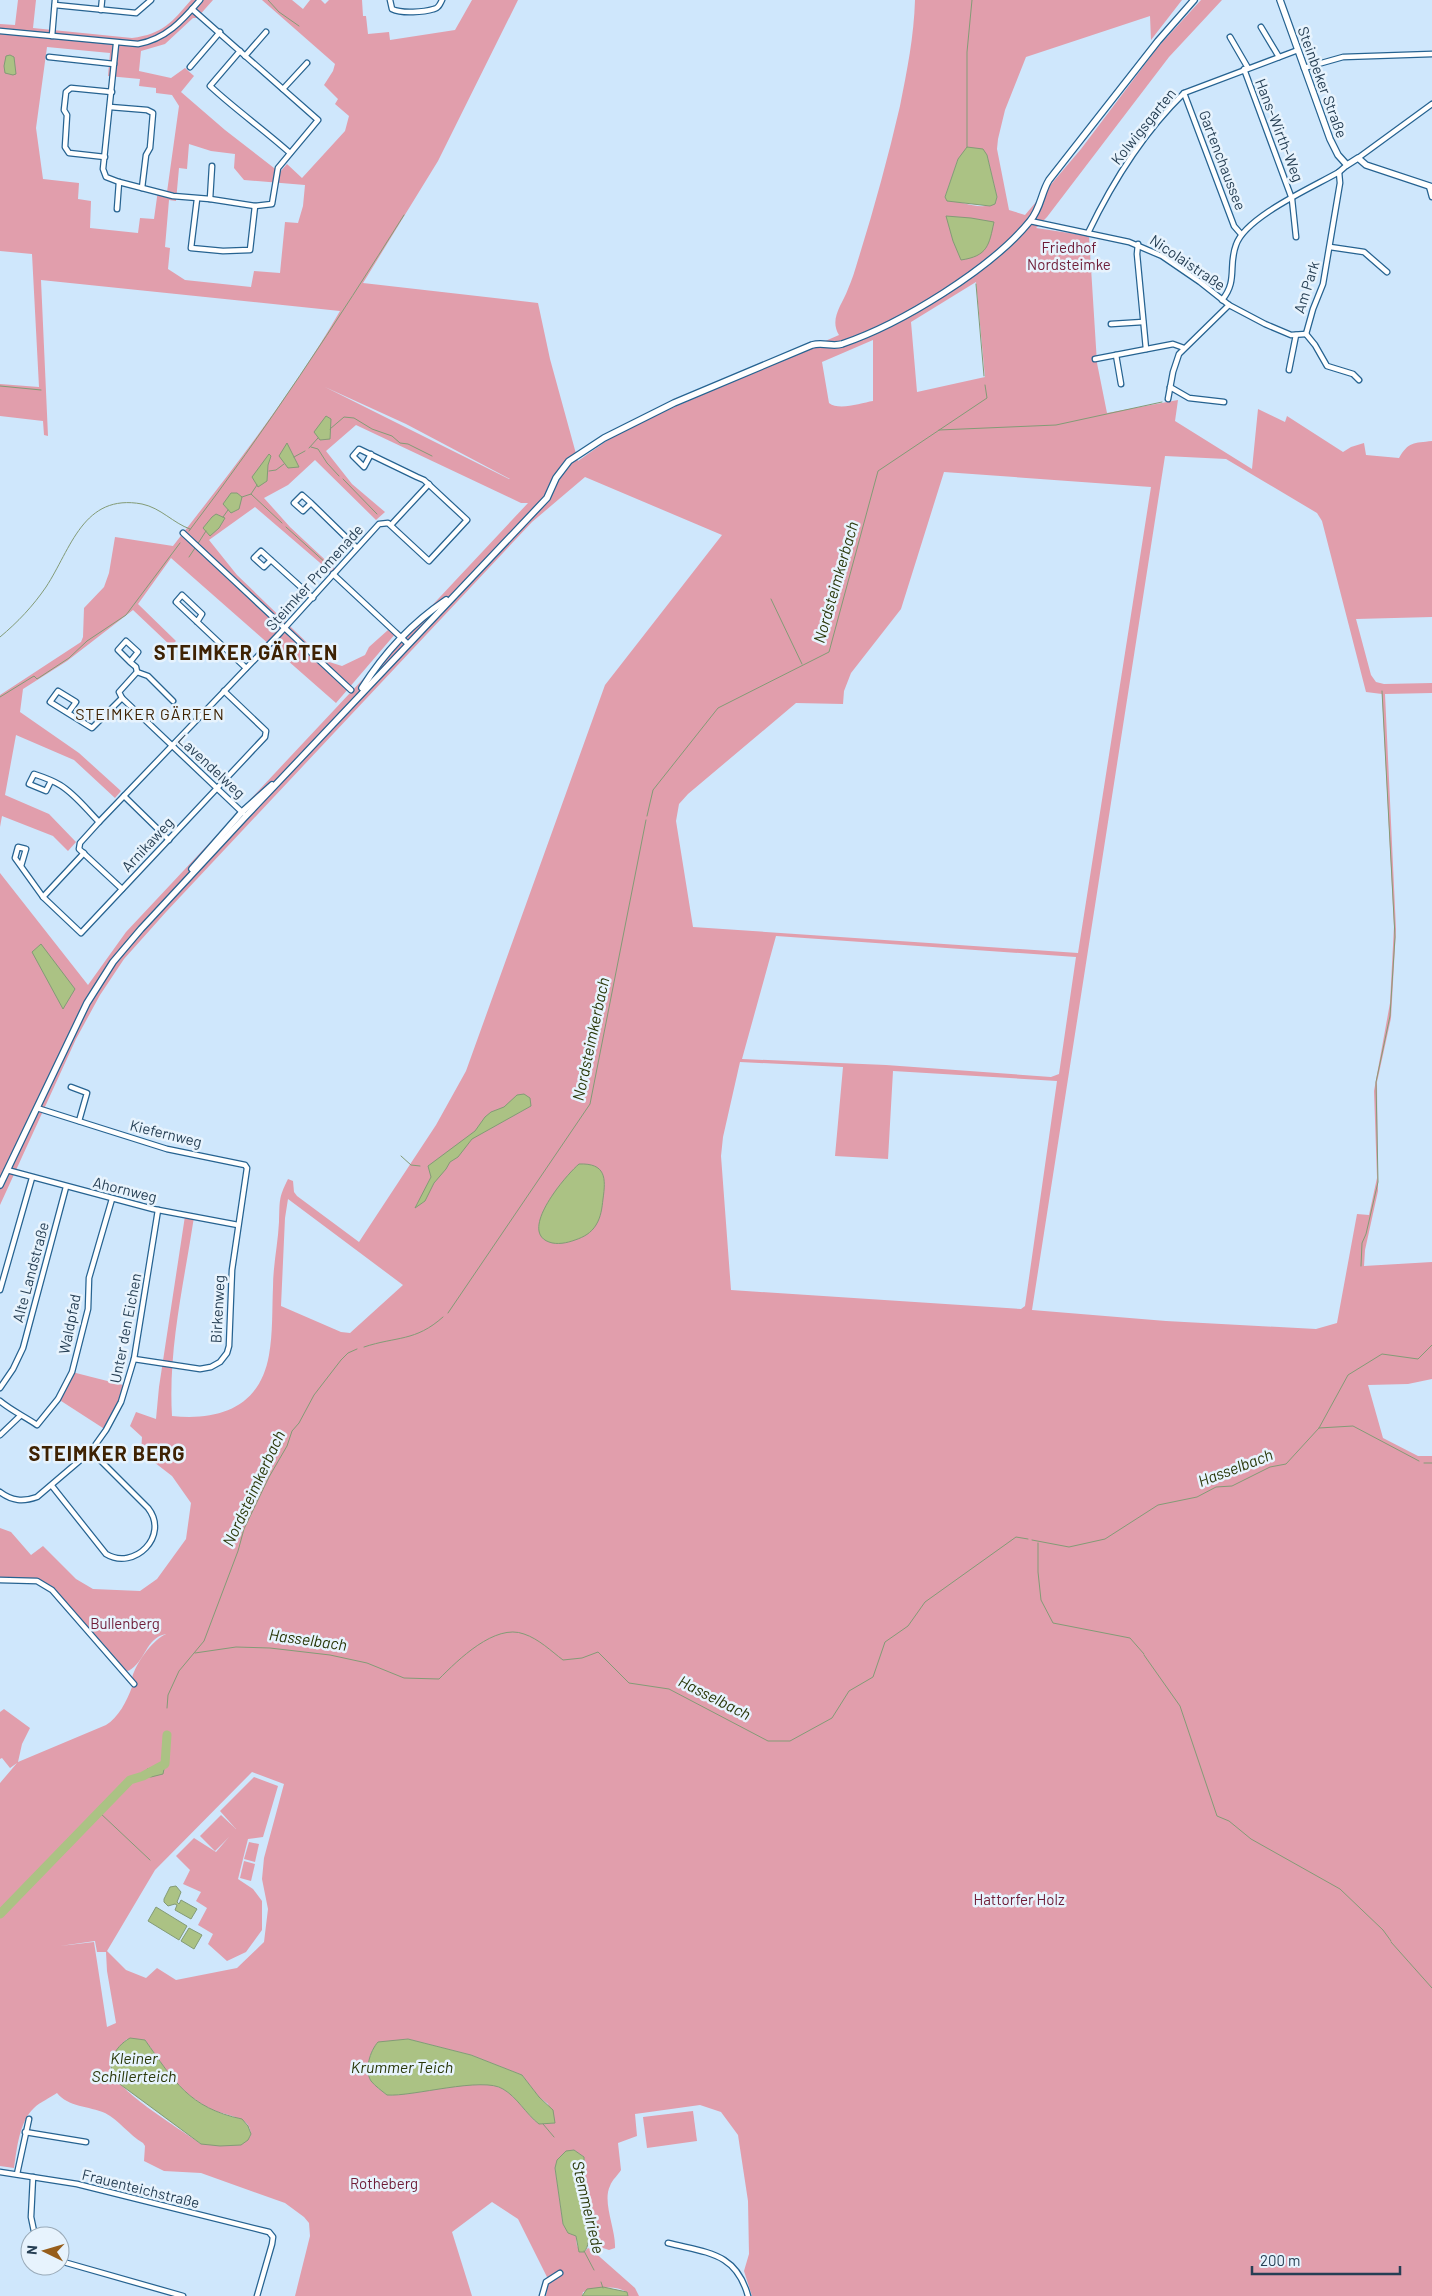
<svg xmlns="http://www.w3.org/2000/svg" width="1432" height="2296" font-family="Barlow,sans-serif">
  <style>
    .green { fill: #e19eac; fill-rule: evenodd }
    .water { fill: #abc284; stroke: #839b76 }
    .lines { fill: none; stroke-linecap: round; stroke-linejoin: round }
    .stream { stroke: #839b76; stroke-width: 1 }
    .river { stroke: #abc284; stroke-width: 9 }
    .street-casing { stroke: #266391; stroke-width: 7 }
    .secondary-casing { stroke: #266391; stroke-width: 8 }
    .street { stroke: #fff; stroke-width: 4.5 }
    .secondary { stroke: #fff; stroke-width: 5.5 }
    .labels { text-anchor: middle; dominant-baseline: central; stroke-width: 5; stroke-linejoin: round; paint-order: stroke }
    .street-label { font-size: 15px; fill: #263f54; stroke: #e7f3fd }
    .park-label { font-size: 15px; fill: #6e1c37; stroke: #e7f3fd }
    .water-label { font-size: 16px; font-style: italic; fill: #293708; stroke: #e7f3fd }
    .neighbourhood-label { font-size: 16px; letter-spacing: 1px; fill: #3e2203; stroke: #e7f3fd }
    .district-label { font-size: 20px; font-weight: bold; letter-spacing: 1px; fill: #3e2203; stroke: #e7f3fd }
  </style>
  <rect width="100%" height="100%" fill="#cfe7fc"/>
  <!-- green -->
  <g class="green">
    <path d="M18,0h18l-3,28 99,10c31,-4 40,-16 59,-38h22l-16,18h-4l-28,26 -24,7 -2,20 32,7 14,-10 9,8 -13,16 44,38 49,38 6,4 7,-8 15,14 43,-47 4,-15 -14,-12 3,-5 -14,-14 9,-14 2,-7 -73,-64h30l11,9 7,-9h11l4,4 4,-4h33l1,16h3l2,18 21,-2 1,8 65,-10 17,-30h46l-80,161 -75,122 175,20 12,56 28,102 44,-31 217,-95c-10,-16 3,-30 9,-46 4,-9 7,-19 10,-29 16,-51 30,-102 42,-154 7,-35 14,-70 15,-106h267l-31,40 -1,-24 -124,41 -21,53 -7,29 -1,10 12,61 16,5 56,-66 77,-102 43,-47h21l-53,57 -122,160 -11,11 53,8 8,127 10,50 71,-13 -3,21 77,48 6,-60 27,13 2,-6 56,36 8,-5 13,-4 2,12 33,3c9,-16 15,-15 33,-17v176l-76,2 15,56 5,7 8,2 48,-1v10l-47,1 11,235 -5,89 -14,64 1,109 -13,59 -1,16 68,-4v117l-24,5 -40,1 15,53 35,18h14v840h-680l-8,-25 5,-17 -1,-53 -10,-66 -17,-23 -21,-7 -65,9 2,22 -19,7 3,27c-3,5 -9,10 -11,16 -8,16 6,44 5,62l-6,2 -9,-3c-21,-26 -14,-58 -16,-90l-10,-7c-12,2 -16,7 -19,18l8,56 5,8 8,4 1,10 7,6 4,-4 4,2 43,38 4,8h-11l-1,-4c-14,-8 -29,-4 -44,0l-1,4h-36l2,-17 -30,-60 -26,-17 -40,30 20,64h-177l15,-60 -1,-13 -5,-6 -19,-14 -84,-30 -37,-2 -20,-10 1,-15 -2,-3c-14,-8 -24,-23 -38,-30 -16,-7 -37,-6 -48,-20 -7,5 -17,9 -23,15 -15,14 -17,41 -20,60l-14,-2v-383l17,-20 -7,5 -8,-10 -2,1v-47l4,-3 26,19 -8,16 -4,18 88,-37c12,-7 21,-24 26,-38 1,-5 -1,-10 2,-15 6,-14 19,-32 32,-38 -21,4 -20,28 -38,37l-4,-1 -70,-82c-17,-13 -34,-9 -54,-8v-52l11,4 20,23 12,-9 33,33 17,10 47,2 17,-12 29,-40 5,-36 -19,-27 -31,-24 1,-15 -12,-11 6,-14 20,7 3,-32 26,-171 9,1c-10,66 -26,132 -22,199 48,5 88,-9 97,-61 4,-22 3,-46 4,-68 0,-22 5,-43 6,-65 1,-21 -1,-23 9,-43l5,2 1,11 3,4 62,46 77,-117 30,-54 139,-386 117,-150 -137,-58 -53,45 -366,390 -42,47 -24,36 -24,44 -76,166v-332l88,112 38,-53 402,-429h-7l-165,-78 -30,26 26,33 33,28 -9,8 -61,-60 -27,25 -24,13 26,29 46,43 -3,4 -78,-67 -46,33 28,35 89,86 16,5 23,-11 4,-8 19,-17 8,3 -60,70 -165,-145 -33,46 38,37 -5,5 -38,-36 -66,51 -44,28 -3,23 59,41 42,38 -6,7 -41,-38 -58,-25 -11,60 44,19 27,28 -8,9 -15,-15 -51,-20 -2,11v-132l81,-53 2,-5 1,-29 20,-21 5,-14 6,-36 58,9c59,-76 119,-152 167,-235l-299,-31 7,156 -4,-1 -1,-14 -43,-5v-32l39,3 -7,-133 -32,-3v-227l15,1zM47,47l63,6 -2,23 32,3 -1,7 17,2v5l16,2 7,11 -12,86 -9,-2 -4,29 -14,-1 -2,15 -48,-5 1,-27 -13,-2 1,-16 -36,-4 -7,-51zM189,144l22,7 24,3 -1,14 10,12 61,5 -2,21 -5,17 -13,-1 -5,51 -26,-2 -3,16 -66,-7 -17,-11 2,-21 -5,-1 4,-47 7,1 3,-33 8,1zM987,155l10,42 -2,7c-16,6 -35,-2 -50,-7l13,-38zM976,282l9,95 -68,15 -6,-70zM873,340v61c-12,2 -34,10 -44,2l-7,-41zM325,387l81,37 104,55h-1zM1165,456l61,3 91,54 5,8 44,171 16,2 12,232 -4,77 -16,88 3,87 -8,37 -12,-1 -20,109 -21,6 -150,-8 -134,-11zM944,472l207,15 -73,466 -385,-26 -17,-106 3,-17 9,-10 108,-91 47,1 1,-13 7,-18 50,-64zM776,936l300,21 -17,117 -8,3 -165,-12 -144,-6zM740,1062l103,5 -8,89 53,3 5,-88 164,10 -32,225 -4,3 -290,-19 -10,-134 2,-19zM288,1199l115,86 -53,48 -9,-1 -60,-26 4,-88zM252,1772l32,12 -20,74 -2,21 6,30 -4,33 -27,26 -61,12 -19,-12 -11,10 -20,-8 -19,-19 48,-81zM95,1941l2,11h9l1,19 9,52 -9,4 -13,-85 -34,4zM127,2039l18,1c20,28 34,53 66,69 13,7 44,7 39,28l-49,7c-22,-16 -82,-51 -91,-75 0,-12 9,-22 17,-30zM408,2039l63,16 51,20 17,22 9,7 6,19 -15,1c-13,-10 -22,-27 -36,-35 -22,-14 -89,8 -116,6 -5,-4 -12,-9 -16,-14 -7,-11 -1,-30 7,-38z"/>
    <polygon points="72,1372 127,1386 106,1430 58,1399"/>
    <polygon points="254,1777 278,1786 263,1837 248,1839 238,1879 253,1889 262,1901 262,1930 246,1952 227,1961 208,1944 213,1934 198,1925 207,1908 196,1901 201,1892 183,1884 190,1870 176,1856 194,1838 216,1852 229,1837 215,1851 200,1836 221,1815 236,1829 220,1811"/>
    <polygon points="249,1842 259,1844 255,1862 244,1859"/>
    <polygon points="244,1861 255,1864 251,1881 240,1878"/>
    <polygon points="693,2111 697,2141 647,2148 643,2117"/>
  </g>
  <!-- water -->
  <g class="water">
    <polygon points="10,55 14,57 16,74 13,75 5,73 4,66 6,56"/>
    <polygon points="967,147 983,149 987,155 997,197 995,204 990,206 947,201 945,197 958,159"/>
    <path d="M946,216l25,2 23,4c-5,23 -6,34 -33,38l-8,-19z"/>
    <polygon points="326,416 331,419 330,439 320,440 314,432"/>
    <polygon points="287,443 299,467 288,468 279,456"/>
    <polygon points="269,454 271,456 268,465 267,481 258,487 252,477"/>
    <polygon points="231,493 237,493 242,497 239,509 231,513 223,504"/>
    <polygon points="216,514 225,518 219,528 210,536 203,528 212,517"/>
    <polygon points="41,944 75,989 63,1009 32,952"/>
    <polygon points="524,1094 530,1098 531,1106 472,1139 458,1157 450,1162 446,1169 434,1183 425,1201 415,1208 431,1177 428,1166 475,1131 485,1117 491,1112 504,1107 517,1095"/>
    <path d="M579,1164c27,-1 27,14 24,35 -1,9 -2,18 -7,26 -5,8 -12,12 -21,15 -8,3 -18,5 -26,2 -31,-11 17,-67 30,-78z"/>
    <polygon points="165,1764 163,1774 151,1777 143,1776 147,1769"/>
    <polygon points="176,1886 181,1892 177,1902 179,1904 181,1900 197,1909 191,1919 175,1910 177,1905 175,1904 168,1906 164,1902 164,1899 170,1887"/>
    <polygon points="156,1907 187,1926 179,1940 148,1921"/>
    <polygon points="189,1928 202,1935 194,1949 181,1941"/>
    <path d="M130,2038l15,2c29,41 44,68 97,79l6,7 3,8 -3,6 -7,5 -21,1 -19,-2 -84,-62c-13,-16 -3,-35 13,-44z"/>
    <path d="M408,2039l63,16 51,20 17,22 14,13 2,13 -16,1c-13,-10 -22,-27 -36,-35 -20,-13 -91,8 -116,6 -5,-4 -12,-9 -16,-14 -7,-11 -1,-30 7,-39z"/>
    <path d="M574,2150l10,7c1,15 -1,30 0,44 1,14 10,40 0,51h-5l-3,-16 -8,-3 -5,-9 -8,-56 2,-8 9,-9z"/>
    <polygon points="603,2287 627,2292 628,2296 582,2296 587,2289"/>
  </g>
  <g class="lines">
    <!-- stream -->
    <g class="stream">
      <polyline points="268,0 279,12 299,26"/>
      <polyline points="967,147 967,52 972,0"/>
      <polyline points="976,284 984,376"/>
      <polyline points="0,386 41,390"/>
      <polyline points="330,429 344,417 354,418 372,429 392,436 400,443 408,444 432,456"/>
      <polyline points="939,430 1056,425 1162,402"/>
      <polyline points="311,447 318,449 327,463 339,476"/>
      <polyline points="309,448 318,438"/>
      <polyline points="294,457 305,451"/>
      <polyline points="269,471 276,470 284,464"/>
      <polyline points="343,479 377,514"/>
      <polyline points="251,494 257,485"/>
      <polyline points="242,497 251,494 282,523"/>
      <polyline points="223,517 228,510"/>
      <polyline points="286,527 327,564"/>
      <path d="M189,531c77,-101 147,-208 215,-316"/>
      <polyline points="197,545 206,531"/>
      <polyline points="189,557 195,548"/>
      <polyline points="771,599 802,664"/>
      <path d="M0,637c18,-15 33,-31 46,-50 25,-38 37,-94 96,-83 19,4 31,19 48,25"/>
      <polyline points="0,697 34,676 37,679 69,658 87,641 126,615 180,543"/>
      <polyline points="647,816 653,790 718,708 829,652 878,471 987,398 985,385"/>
      <polyline points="401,1156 411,1165 420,1166"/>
      <polyline points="1361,1266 1362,1243 1366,1234 1378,1182 1376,1082 1390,1016 1395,937 1382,691"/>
      <polyline points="448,1313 590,1104 646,820"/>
      <path d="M364,1347c33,-11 51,-5 79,-30"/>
      <polyline points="1319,1428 1353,1426 1419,1461"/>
      <polyline points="1424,1463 1432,1463"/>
      <polyline points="1032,1540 1069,1547 1105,1539 1158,1505 1197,1497 1216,1487 1232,1486 1270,1467 1286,1464 1319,1428 1348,1375 1382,1354 1418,1359 1432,1345"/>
      <polyline points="1038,1543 1038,1572 1041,1600 1053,1623 1130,1638 1144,1654"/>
      <path d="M195,1653l41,-6 34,1 60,7 37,8 37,15 35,1c19,-19 56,-56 85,-45 15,5 27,17 39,26l19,-2 16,-6 31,31 40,6 99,52h22l42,-23 17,-27 24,-14 12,-35 23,-16 17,-24 91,-65 12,2"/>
      <polyline points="1144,1655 1180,1706 1217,1816 1229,1821 1251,1839 1340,1889 1383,1930 1391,1941"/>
      <polyline points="167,1708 168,1695 179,1671 204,1641 238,1551 244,1529 269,1477 287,1446 292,1431 299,1423 314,1395 341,1360 348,1353 357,1349"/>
      <polyline points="99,1812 150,1860"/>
      <polyline points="1391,1942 1432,1988"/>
      <polyline points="543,2124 554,2137"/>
      <polyline points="584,2251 594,2270"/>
      <polyline points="601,2282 603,2288"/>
    </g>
    <!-- river -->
    <polyline class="river" points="0,1914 130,1780 143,1776 165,1764 167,1735"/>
    <defs>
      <g id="street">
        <path d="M390,0l2,9c10,5 32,3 42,0 5,-1 6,-5 8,-9"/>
        <polyline points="55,5 136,13 151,0"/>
        <polyline points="101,10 102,0"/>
        <polyline points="1261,27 1279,57"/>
        <path d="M0,31l138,13c28,-5 44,-23 62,-44"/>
        <polyline points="52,36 55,0"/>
        <polyline points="1230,37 1248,68"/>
        <polyline points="116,44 103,169 106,177 119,182 173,196 210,199 255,206 272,204 278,168 318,120 192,9"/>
        <path d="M240,51l-30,35c26,24 53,43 80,67"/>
        <polyline points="245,56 266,32"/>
        <polyline points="49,57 114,64"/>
        <polyline points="190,67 220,32"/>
        <polyline points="1304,68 1343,57 1432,54"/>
        <polyline points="1244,69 1292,199 1296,237"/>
        <polyline points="283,89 307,63"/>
        <polyline points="1184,93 1234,226 1241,234"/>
        <polyline points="110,107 147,110 153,113 150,148 146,155 142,188"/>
        <polyline points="105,157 69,153 65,147 67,115 64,110 66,92 71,88 112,92"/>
        <polyline points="1358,158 1432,104"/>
        <polyline points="1429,186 1432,197"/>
        <polyline points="197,199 191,248 223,251 250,250 255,206"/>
        <polyline points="210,199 212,166"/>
        <polyline points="117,209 119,182"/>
        <polyline points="1030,221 1129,242 1162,256 1200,282 1229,305 1265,324 1291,335 1306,334"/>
        <path d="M1088,233c24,-50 56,-101 96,-140l114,-43"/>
        <polyline points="1138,244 1137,254 1146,349"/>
        <polyline points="1330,247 1364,252 1387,272"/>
        <path d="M1222,300c16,-19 6,-34 14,-55 9,-28 77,-58 103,-73l8,-7"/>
        <polyline points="1111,324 1143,322"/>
        <polyline points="1306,334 1313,309 1323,284 1340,183 1339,172"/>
        <polyline points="1306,334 1315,345 1327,366 1353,374 1359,380"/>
        <polyline points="1116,355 1121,384"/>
        <polyline points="1095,359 1173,344 1184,348"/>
        <polyline points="1289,370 1296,335"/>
        <polyline points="1170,387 1189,398 1224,402"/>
        <polyline points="1168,399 1173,372 1179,354 1229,305"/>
        <polyline points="311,503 303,511 294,503 302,495 311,503 356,547"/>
        <polyline points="391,525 429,484"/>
        <polyline points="183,533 351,690"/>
        <polyline points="271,560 264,567 254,558 261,551 313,598"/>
        <polyline points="333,574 408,644"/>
        <polyline points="197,622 202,614 182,595 176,602 246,668"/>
        <polyline points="130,662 118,650 126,641 138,652 130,662 136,667 137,672 119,692 122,698 243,813"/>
        <polyline points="137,672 148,676 173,701"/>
        <polyline points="68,713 76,702 58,691 50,702 92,728 122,698"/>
        <path d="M51,781l-5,10 -17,-7 5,-10c9,3 18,6 26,11 15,9 27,25 39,37"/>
        <polyline points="124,796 169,840"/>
        <polyline points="21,866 26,849 18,847 15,858 43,897 81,933 265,737 266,731 224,691"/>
        <polyline points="122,889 79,849 80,843 99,822 280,633 379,524 388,523 429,561 467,520 424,480 417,477 359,449 353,456 364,467 371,454"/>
        <polyline points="43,897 84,853"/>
        <polyline points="71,1087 87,1093 79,1121"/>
        <polyline points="37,1108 167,1149 245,1165 247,1168 232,1270 229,1346 227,1353 220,1362 211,1367 200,1369 134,1359"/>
        <polyline points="7,1170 153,1209 238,1225"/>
        <polyline points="0,1290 32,1178"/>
        <polyline points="0,1388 13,1369 23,1348 66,1187"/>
        <path d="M0,1401c12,10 24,15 37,24l21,-26 14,-27 16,-63 1,-31 23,-79"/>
        <polyline points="0,1435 20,1416"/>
        <path d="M52,1486l54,68c28,17 64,-18 42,-46l-57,-57"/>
        <path d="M0,1492c12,9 23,10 37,5l54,-46 15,-21 15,-28 13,-43 24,-149"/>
        <polyline points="0,1580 37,1581 52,1590 134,1684"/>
        <polyline points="25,2132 86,2142"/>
        <polyline points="0,2172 77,2184 269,2232 273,2237 272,2244 257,2296"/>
        <polyline points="17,2174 29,2119"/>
        <polyline points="33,2177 31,2217 35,2236"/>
        <path d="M668,2243c39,10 68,9 80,53"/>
        <polyline points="60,2261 183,2296"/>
        <polyline points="542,2296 546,2282 560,2273"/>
      </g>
      <g id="secondary">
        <polyline points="1280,0 1330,139 1338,155 1347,165 1358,158 1366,165 1432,187"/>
        <path d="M362,688c22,-35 50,-65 84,-88"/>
        <polyline points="192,869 242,812 272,785"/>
        <path d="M0,1185l87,-182 26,-41 28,-33 105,-113 301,-318 9,-20 13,-17 35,-23 70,-35 138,-58c11,-3 20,2 30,-1 59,-20 149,-75 188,-123 11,-13 11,-28 19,-41l109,-139 36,-41"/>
      </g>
    </defs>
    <!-- street casing -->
    <use href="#street" class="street-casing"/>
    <!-- secondary casing -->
    <use href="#secondary" class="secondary-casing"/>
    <!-- street -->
    <use href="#street" class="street"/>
    <!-- secondary -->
    <use href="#secondary" class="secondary"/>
  </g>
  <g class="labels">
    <!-- street labels -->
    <g class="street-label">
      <text transform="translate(1323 82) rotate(70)">Steinbeker Straße</text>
      <text transform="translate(1143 126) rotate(-51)">Kolwigsgarten</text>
      <text transform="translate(1280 130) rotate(69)">Hans-Wirth-Weg</text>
      <text transform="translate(1223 160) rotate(69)">Gartenchaussee</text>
      <text transform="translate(1188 262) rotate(34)">Nicolaistraße</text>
      <text transform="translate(1306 287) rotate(-73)">Am Park</text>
      <text transform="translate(314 577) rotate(-48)">Steimker Promenade</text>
      <text transform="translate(212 766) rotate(43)">Lavendelweg</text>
      <text transform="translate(147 844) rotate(-47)">Arnikaweg</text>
      <text transform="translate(166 1133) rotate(14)">Kiefernweg</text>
      <text transform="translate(125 1189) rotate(14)">Ahornweg</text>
      <text transform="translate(30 1272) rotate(-75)">Alte Landstraße</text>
      <text transform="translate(217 1309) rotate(-87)">Birkenweg</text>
      <text transform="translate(69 1324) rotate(-79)">Waldpfad</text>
      <text transform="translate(125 1328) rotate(-79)">Unter den Eichen</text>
      <text transform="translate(141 2188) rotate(14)">Frauenteichstraße</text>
    </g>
    <!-- park labels -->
    <g class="park-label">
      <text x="1069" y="247">Friedhof<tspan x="1069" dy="17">Nordsteimke</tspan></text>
      <text x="125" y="1623">Bullenberg</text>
      <text x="1019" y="1899">Hattorfer Holz</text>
      <text x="384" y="2183">Rotheberg</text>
    </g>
    <!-- water labels -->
    <g class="water-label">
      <text transform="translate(835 582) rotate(-74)">Nordsteimkerbach</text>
      <text transform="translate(590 1039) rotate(-78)">Nordsteimkerbach</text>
      <text transform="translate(1235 1467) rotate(-21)">Hasselbach</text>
      <text transform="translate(253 1488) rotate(-65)">Nordsteimkerbach</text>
      <text transform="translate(308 1639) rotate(8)">Hasselbach</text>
      <text transform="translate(715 1697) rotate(27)">Hasselbach</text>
      <text x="134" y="2057">Kleiner<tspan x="134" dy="18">Schillerteich</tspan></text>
      <text x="402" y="2066">Krummer Teich</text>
      <text transform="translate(589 2207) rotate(77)">Stemmelriede</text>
    </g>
    <!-- neighbourhood labels -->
    <g class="neighbourhood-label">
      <text x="150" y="713">STEIMKER GÄRTEN</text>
    </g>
    <!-- district labels -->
    <g class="district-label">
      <text x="246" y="652">STEIMKER GÄRTEN</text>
      <text x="107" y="1453">STEIMKER BERG</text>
    </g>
  </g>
  <!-- north arrow -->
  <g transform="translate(45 2251) rotate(275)"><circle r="24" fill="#e7f3fd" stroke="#9aabb9"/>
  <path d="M0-4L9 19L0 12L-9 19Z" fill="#975e1b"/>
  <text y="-8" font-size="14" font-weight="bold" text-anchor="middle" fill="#263f54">N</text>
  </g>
  <!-- scale -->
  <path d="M1252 2266v8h148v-8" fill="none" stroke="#263f54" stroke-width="2.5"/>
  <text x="1260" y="2266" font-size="15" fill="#263f54" stroke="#e7f3fd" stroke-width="4" paint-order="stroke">200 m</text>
</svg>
